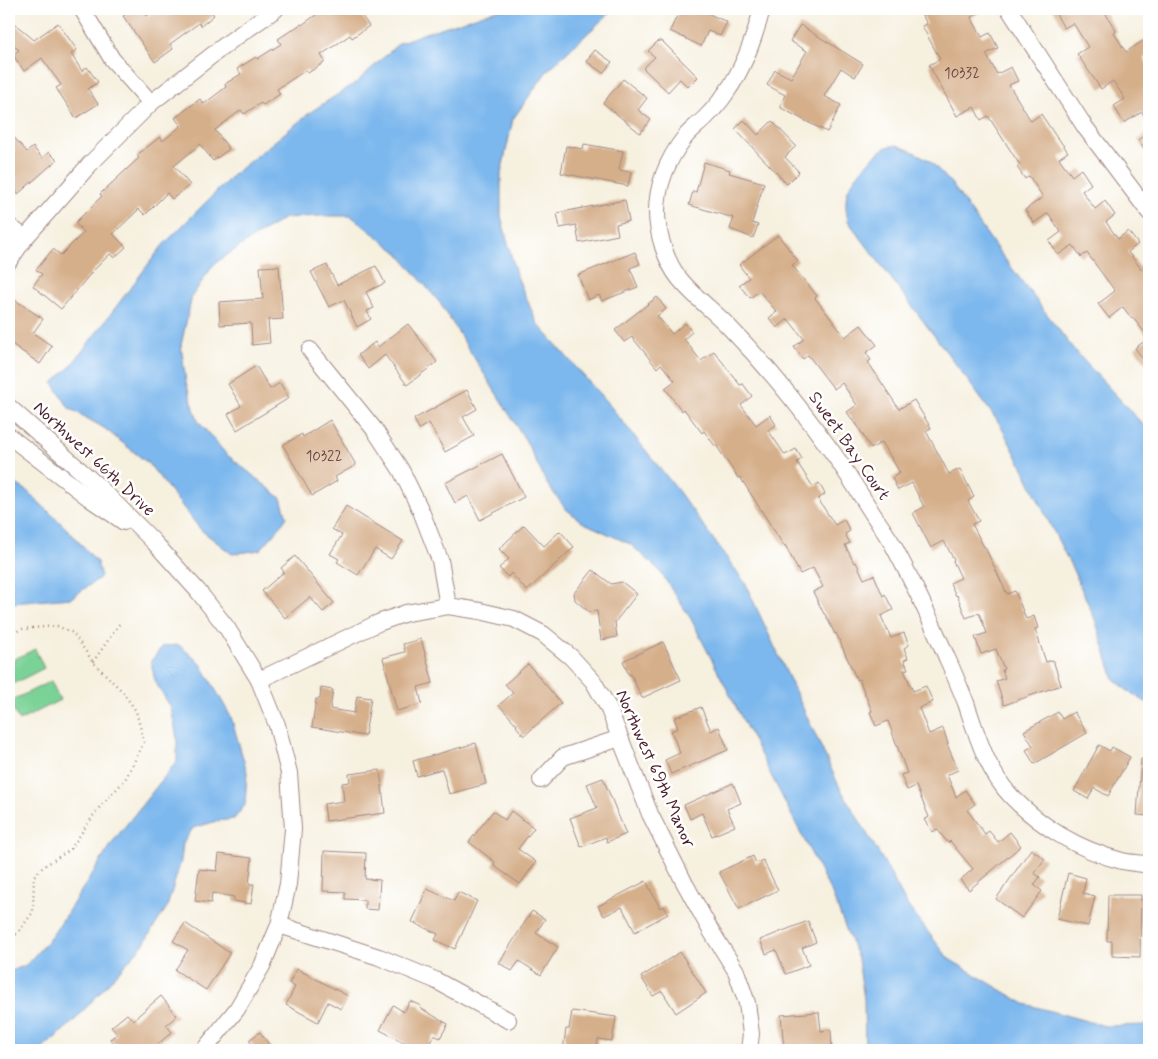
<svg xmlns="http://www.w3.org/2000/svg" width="1158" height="1059" font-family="Mynerve,sans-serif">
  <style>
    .green { fill: #7ad297; stroke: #627861 }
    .water { fill: #7bb7ed; stroke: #626b8c }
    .building { fill: #d5af8a }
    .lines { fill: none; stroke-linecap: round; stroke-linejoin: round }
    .minor-casing { stroke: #a08885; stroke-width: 18 }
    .path { stroke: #a08885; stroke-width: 2.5; stroke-dasharray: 1 4; stroke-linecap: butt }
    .minor { stroke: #fff; stroke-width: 16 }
    .labels { text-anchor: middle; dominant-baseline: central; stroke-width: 5; stroke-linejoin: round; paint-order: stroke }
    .number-label { font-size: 15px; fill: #6d4343 }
    .street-label { font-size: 18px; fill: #4a1f2b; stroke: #fff }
  </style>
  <rect width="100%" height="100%" fill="#fff"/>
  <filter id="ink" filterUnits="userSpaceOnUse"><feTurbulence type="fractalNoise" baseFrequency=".02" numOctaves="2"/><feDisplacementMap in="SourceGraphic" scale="10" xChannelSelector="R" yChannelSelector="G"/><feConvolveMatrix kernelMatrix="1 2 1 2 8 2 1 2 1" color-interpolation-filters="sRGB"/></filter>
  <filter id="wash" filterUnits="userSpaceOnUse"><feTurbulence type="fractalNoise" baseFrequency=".0096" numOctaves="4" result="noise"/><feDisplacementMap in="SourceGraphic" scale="20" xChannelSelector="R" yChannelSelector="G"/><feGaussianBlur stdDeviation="1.12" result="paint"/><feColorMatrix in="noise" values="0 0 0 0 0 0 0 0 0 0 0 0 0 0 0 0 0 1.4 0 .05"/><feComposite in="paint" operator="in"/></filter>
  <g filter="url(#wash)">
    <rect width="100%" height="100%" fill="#f6f0df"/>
    <!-- green -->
    <g class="green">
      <polygon points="35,649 44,668 9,686 9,662"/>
      <polygon points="51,681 60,700 19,721 9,702"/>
    </g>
    <!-- water -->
    <g class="water">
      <polygon points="500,9 614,9 547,71 513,119 501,174 501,216 516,274 537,323 611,407 679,492 745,583 840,788 884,862 907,905 949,959 1025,1004 1105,1026 1149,1025 1149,1050 865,1050 864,999 858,959 832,894 691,619 659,570 630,544 582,522 566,509 547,484 526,441 440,303 398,253 351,216 319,216 285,218 254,237 214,264 192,296 181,345 186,383 198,421 226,454 281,498 287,517 277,531 260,550 232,554 201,530 149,464 104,428 69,408 53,383 71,366 163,245 234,174 312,111 357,82 399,43 425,33"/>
      <path d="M897,145l19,8 13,7 22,23 44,63 80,105 74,80v273l-21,-13 -14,-12 -19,-60 -22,-49 -27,-54 -23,-48 -24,-45 -39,-53 -112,-149c-2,-10 -3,-18 -1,-28 5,-15 25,-37 38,-45 3,-2 8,-2 12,-3z"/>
      <polygon points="9,480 26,490 70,532 97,562 101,577 71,598 13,603 9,605"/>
      <polygon points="179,645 201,664 231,717 247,772 245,805 234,819 217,821 193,828 183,843 181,861 167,907 142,946 74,1021 41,1050 9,1050 9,972 26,965 52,936 115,839 177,761 177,738 171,708 155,681 151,661 163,646"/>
    </g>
    <g id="blocks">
      <!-- building -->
      <g class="building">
        <polygon points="133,9 142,9 147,16 157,9 209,9 214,15 201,26 199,23 170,44 173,49 155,62 123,16"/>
        <polygon points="324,9 357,9 369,26 352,38 350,35 321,55 325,62 308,73 306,70 277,89 280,94 263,105 261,103 244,114 241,110 215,130 229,149 213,161 200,144 174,166 190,185 172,199 167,193 145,215 139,209 113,234 126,247 114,258 110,254 92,272 61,309 33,286 42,274 36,270 53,249 61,255 84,232 75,223 102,196 100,194 139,158 137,155 160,137 163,141 181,126 175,118 200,99 204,104 226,87 225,84 241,74 237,69 256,57 257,59 281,44 278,39 301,24 302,25"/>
        <polygon points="680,9 698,9 727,22 720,36 708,31 701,46 670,31"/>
        <polygon points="919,9 986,9 971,17 982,37 990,33 998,48 986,54 997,74 1011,67 1018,81 1009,85 1031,121 1041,114 1057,138 1058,138 1068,152 1059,158 1072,176 1081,169 1091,184 1082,191 1095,209 1105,201 1115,215 1106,222 1118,239 1128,231 1138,244 1128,252 1142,270 1149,265 1149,367 1135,348 1149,338 1133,318 1132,319 1123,307 1109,318 1098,304 1115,291 1087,253 1081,257 1073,245 1058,255 1049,241 1061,232 1048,213 1034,223 1025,210 1043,197 1029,176 1025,179 1017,167 1020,165 988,116 981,120 974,107 957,116 929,65 940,59 922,26 927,24"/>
        <polygon points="1053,9 1103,9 1116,31 1114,33 1126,52 1149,37 1149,55 1144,58 1149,67 1149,125 1142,112 1124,123 1114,106 1125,99 1113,81 1101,89 1077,54 1088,47 1073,23 1064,28"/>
        <polygon points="9,19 34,40 58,23 77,50 71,54 82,71 87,67 98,82 88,89 98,104 76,118 56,88 61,85 42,58 24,71 13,55 19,50 9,42"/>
        <polygon points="800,25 863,64 855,77 841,68 824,96 841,105 827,132 781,108 781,104 785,95 767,85 775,70 791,78 807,51 790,41"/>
        <polygon points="658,41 662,41 698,77 688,87 680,79 668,92 643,68 655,57 648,51"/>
        <polygon points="595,50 612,62 603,73 586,61"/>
        <polygon points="623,79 647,98 638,110 651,120 640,133 603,103"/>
        <polygon points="744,120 758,135 772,121 796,146 785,157 799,172 787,184 735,129"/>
        <polygon points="9,132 27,152 33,147 42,158 49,152 57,160 18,194 9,183"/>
        <polygon points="1149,132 1149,157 1138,140"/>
        <polygon points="584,144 623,151 619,170 631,172 628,186 561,173 566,146 583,149"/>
        <polygon points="704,162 730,170 729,173 764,183 752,223 758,225 753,238 730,229 734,218 689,205 693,191 696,192"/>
        <polygon points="625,200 629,221 616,224 618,235 579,243 576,225 560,228 557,213"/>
        <polygon points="778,235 798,261 792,265 817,296 815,298 845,337 861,325 877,345 866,353 871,360 868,362 899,409 914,400 931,428 926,431 949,474 960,469 974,497 968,501 979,521 972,524 984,547 985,547 1007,594 1015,591 1026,619 1034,616 1038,628 1035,629 1046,662 1053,660 1061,685 1004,705 996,681 1005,678 1002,670 1004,669 996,649 981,654 975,637 987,633 979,613 966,618 957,595 956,596 950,583 961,578 953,561 954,560 944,541 931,548 913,513 924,507 912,483 898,490 892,478 900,473 882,442 871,449 856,423 855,424 847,412 857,405 842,383 834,389 808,355 803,359 794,347 804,339 788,319 777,328 769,318 777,312 759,291 750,298 739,285 749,278 739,265"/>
        <polygon points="635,252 640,264 630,268 638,287 602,301 599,295 588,300 578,275"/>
        <polygon points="327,265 337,285 376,266 385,283 366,292 374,308 367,311 371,319 357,327 344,300 329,307 311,272"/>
        <polygon points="279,266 283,319 268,320 270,343 252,345 251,323 220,325 219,302 263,299 260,267"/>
        <polygon points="657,297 666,309 657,316 672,334 685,323 692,332 684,339 701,361 714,351 740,385 743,384 752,396 741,405 756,425 770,415 776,425 768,430 785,455 796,449 802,459 797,462 813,487 819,483 825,494 818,499 835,525 844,520 850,531 845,534 850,543 845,545 854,563 856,562 864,579 874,575 883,596 885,594 893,610 881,616 891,638 904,633 909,645 904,648 908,658 904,660 908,669 904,670 913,691 926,686 933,702 919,708 929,734 943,728 948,744 947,744 958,770 947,775 956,797 965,790 975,804 967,810 985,834 989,831 998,842 1010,832 1021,846 969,890 960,880 973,869 950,841 948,843 937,829 933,832 924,820 929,817 916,786 907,790 901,775 907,773 888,721 876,726 870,712 872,711 859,679 857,680 836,633 835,634 825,614 824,614 813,592 823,587 813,568 800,574 785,545 784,546 740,477 738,478 716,445 715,446 704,431 702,433 684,409 682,411 665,388 675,381 661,364 657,368 632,337 624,342 615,330"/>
        <polygon points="15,300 43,319 33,333 52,346 40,364 9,342 9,309"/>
        <polygon points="408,324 437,362 407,385 385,355 368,369 358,355 375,342 378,347"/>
        <polygon points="256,366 270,389 280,383 289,398 237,430 228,414 241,406 228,384"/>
        <polygon points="467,390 477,409 463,417 474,436 445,452 429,423 419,429 414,419"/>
        <polygon points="330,420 356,465 335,477 337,481 312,496 283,445 302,434 303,437"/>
        <polygon points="502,454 524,497 480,520 468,496 455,503 445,483"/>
        <polygon points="346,506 403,541 391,559 375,549 358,575 337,562 339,559 330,554 342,535 332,529"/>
        <polygon points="524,525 544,546 560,531 574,547 527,591 511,573 508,577 499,568 509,559 499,549"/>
        <polygon points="295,556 334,603 323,612 310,597 285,618 262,591 284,572 281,568"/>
        <polygon points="593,570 611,584 622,582 637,594 615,622 617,637 601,640 597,611 589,612 575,600 574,593"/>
        <polygon points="421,639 433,683 418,687 422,704 397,711 383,658 405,652 403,644"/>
        <polygon points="663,642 681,680 642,698 631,674 629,675 623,661"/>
        <polygon points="528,664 561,703 524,736 516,726 517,725 499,705 513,693 505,684"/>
        <polygon points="321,688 333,690 330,709 354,713 357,696 371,698 365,736 312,727 316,699 320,699"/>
        <polygon points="701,707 711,731 719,727 728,750 671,774 665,760 680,753 671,731 678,728 674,718"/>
        <polygon points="1058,712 1062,719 1074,712 1087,733 1034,764 1026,750 1033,746 1024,731"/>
        <polygon points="476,743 486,784 449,794 442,769 417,776 413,761"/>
        <polygon points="1099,745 1110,751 1112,747 1130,757 1108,796 1094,788 1088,799 1074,791"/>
        <polygon points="1141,759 1149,760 1149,816 1137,815"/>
        <polygon points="380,770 385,813 326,821 324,804 344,801 342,783 350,782 349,774"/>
        <polygon points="603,778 626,834 607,842 606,837 581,847 570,818 597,808 587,784"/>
        <polygon points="733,783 741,803 727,809 735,826 712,836 702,813 690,819 684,805"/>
        <polygon points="493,811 505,820 511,811 534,828 518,849 536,862 520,884 493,865 495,862 469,842"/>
        <polygon points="1031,849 1045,859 1034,873 1040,877 1034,885 1042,891 1022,918 996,899"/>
        <polygon points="324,851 366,853 365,879 380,880 378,910 365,909 365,900 345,899 345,892 323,891"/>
        <polygon points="219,854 252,858 249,884 254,884 251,904 234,901 234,897 212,893 211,903 195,901 199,869 217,871"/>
        <polygon points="753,856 756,863 763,860 778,890 739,909 719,872"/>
        <polygon points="1068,873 1086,878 1083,893 1095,896 1088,926 1057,919"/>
        <polygon points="646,881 660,908 664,906 668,914 635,932 622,907 604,916 598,906"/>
        <polygon points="427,889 454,901 458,892 477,901 455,949 435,940 438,934 412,922"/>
        <polygon points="1108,895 1141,895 1140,957 1112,956 1112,941 1107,941"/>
        <polygon points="532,911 545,919 536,933 558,947 541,975 519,961 512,971 499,963"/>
        <polygon points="808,921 816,942 802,948 809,965 786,974 776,950 766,954 760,940"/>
        <polygon points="185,923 230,953 206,990 175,970 188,950 173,941"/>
        <polygon points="680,952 706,993 676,1013 662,991 653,996 641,977"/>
        <polygon points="297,969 348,996 341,1009 328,1002 318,1022 286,1005 295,987 289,983"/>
        <polygon points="161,996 177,1016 166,1025 172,1032 151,1050 120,1050 110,1039 117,1034 111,1027 127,1014 133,1020"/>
        <polygon points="410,1001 421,1006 420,1008 448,1024 440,1038 434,1035 426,1050 401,1050 405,1043 380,1030 393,1005 404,1012"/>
        <polygon points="572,1011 616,1017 612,1041 598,1039 596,1050 563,1050 566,1029 569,1029"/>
        <polygon points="819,1012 821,1031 831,1030 832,1050 784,1050 781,1015"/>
        <polygon points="260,1032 273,1050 256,1050 249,1040"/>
      </g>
    </g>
  </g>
  <g filter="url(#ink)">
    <use href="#blocks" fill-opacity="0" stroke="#a08885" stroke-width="1"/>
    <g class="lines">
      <defs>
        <g id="minor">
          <polyline points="82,9 112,59 151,103"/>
          <path d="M762,9c-8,30 -18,59 -36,84 -6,9 -14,18 -21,25 -7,7 -14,12 -20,19 -17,22 -28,47 -28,75 0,21 9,50 22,66 15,19 35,33 51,50 36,37 70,79 100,121 14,19 27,40 39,59 8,13 17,25 24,37 20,37 38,75 54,113 7,15 13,30 19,45 11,32 21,68 45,93 30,31 69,54 111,65 9,2 18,2 27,4"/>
          <polyline points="1009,9 1085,127 1149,212"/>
          <polyline points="9,226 25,238"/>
          <polyline points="9,261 25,238 90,164 151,103 229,42 276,9"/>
          <polyline points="310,350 374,429 401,470 421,511 440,560 448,606 480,611 514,619 543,634 571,657 593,681 608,707 650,814 684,882 711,931 736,971 747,1003 751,1034 749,1050"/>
          <polyline points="9,407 99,487 153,541 198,591 227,628 259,680 277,725 289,773 293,829 288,884 279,925 262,966 237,1009 204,1050"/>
          <polyline points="9,436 89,498 124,522"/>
          <polyline points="259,680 378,623 406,613 448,606"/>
          <polyline points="541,780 563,757 620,738"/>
          <polyline points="279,925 379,957 435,980 508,1020"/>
        </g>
      </defs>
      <!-- minor casing -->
      <use href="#minor" class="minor-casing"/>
      <!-- path -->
      <g class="path">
        <polyline points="9,636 21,629 57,626 73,633 93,662 122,691 136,711 144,742 125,780 97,810 70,850 44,866 34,876 33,912 17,934 9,936"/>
        <polyline points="93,662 120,623"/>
      </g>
      <!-- minor -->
      <use href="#minor" class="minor"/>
    </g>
  </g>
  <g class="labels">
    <!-- number labels -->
    <g class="number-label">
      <text x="962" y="74">10332</text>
      <text x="324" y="457">10322</text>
    </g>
    <!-- street labels -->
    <g class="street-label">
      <text transform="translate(849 446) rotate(55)">Sweet Bay Court</text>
      <text transform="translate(94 459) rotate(43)">Northwest 66th Drive</text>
      <text transform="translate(655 769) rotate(66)">Northwest 69th Manor</text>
    </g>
  </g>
  <!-- margin -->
  <rect width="1158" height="1059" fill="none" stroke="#fff" stroke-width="30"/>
</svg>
